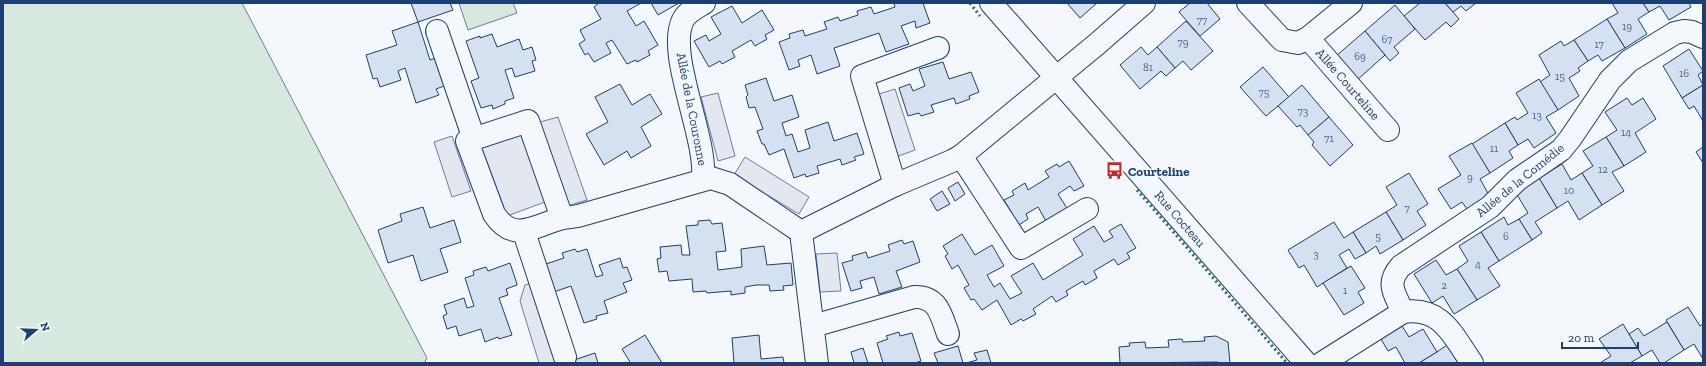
<svg xmlns="http://www.w3.org/2000/svg" width="1706" height="366" font-family="'Zilla Slab',serif">
  <style>
    .green { fill: #d7e8df; stroke: #687fa3 }
    .parking { fill: #e3e8f0; stroke: #687fa3 }
    .building { fill: #d5e0f0; stroke: #1d3f73 }
    .lines { fill: none; stroke-linecap: round; stroke-linejoin: round }
    .street-casing { stroke: #1d3f73; stroke-width: 24 }
    .secondary-casing { stroke: #1d3f73; stroke-width: 24 }
    .street { stroke: #f4f7fb; stroke-width: 22 }
    .secondary { stroke: #f4f7fb; stroke-width: 22 }
    .hedge { stroke: #2c6c60; stroke-width: 3; stroke-dasharray: 2 3; stroke-linecap: butt }
    .labels { text-anchor: middle; dominant-baseline: central; stroke-width: 3; stroke-linejoin: round; paint-order: stroke }
    .number-label { font-size: 11px; fill: #4b6792 }
    .street-label { font-size: 13px; fill: #1d3f73; stroke: #f4f7fb }
    .poi-label { font-size: 13px; font-weight: bold; fill: #1d3f73; stroke: #f4f7fb; text-anchor: start }
  </style>
  <rect width="100%" height="100%" fill="#f4f7fb"/>
  <!-- green -->
  <g class="green">
    <polygon points="3,3 242,3 427,358 424,363 3,363"/>
    <polygon points="459,3 513,3 517,13 468,30"/>
  </g>
  <!-- parking -->
  <g class="parking">
    <polygon points="895,89 915,150 896,157 876,95"/>
    <polygon points="718,93 735,156 718,161 701,97"/>
    <polygon points="558,117 587,200 567,206 540,122"/>
    <polygon points="520,132 545,202 507,216 481,146"/>
    <polygon points="452,136 471,191 452,197 434,142"/>
    <polygon points="745,157 809,197 799,214 734,175"/>
    <polygon points="837,253 841,291 820,292 816,254"/>
    <polygon points="531,283 558,363 539,363 520,301 525,285"/>
  </g>
  <!-- building -->
  <g class="building">
    <polygon points="411,3 450,3 453,10 418,22"/>
    <polygon points="599,3 641,3 627,11 636,26 644,21 658,45 648,51 650,55 637,62 636,60 627,64 612,40 606,43 611,53 594,62 588,53 585,55 579,44 585,40 580,30 601,19 594,7"/>
    <polygon points="651,3 679,3 658,15"/>
    <polygon points="894,3 923,3 930,23 916,28 915,21 901,26 909,44 886,52 879,33 834,48 840,66 817,74 811,55 798,60 800,66 789,70 779,42 790,38 789,34 803,30 805,36 827,29 824,22 838,17 840,21 858,15 857,11 871,7 874,14 895,7"/>
    <polygon points="1067,3 1097,3 1080,18"/>
    <polygon points="1190,3 1207,3 1220,19 1200,36 1179,12"/>
    <polygon points="1420,3 1445,3 1459,19 1451,27 1446,22 1425,40 1404,16"/>
    <polygon points="1445,3 1476,3 1466,11 1461,6 1453,12"/>
    <polygon points="1612,3 1643,3 1649,12 1638,19 1647,34 1625,48 1607,19 1618,13"/>
    <polygon points="1643,3 1689,3 1691,7 1669,20 1660,6 1649,12"/>
    <polygon points="1395,5 1415,29 1394,47 1399,53 1390,61 1365,31"/>
    <polygon points="732,6 742,23 762,10 774,30 765,35 767,39 755,46 751,40 732,51 735,57 722,64 720,61 709,67 694,41 706,35 709,41 721,34 711,17"/>
    <polygon points="1607,19 1625,48 1602,61 1598,55 1588,61 1574,40"/>
    <polygon points="1186,21 1213,51 1191,70 1183,61 1175,68 1157,47"/>
    <polygon points="418,22 430,60 439,57 447,85 436,89 439,95 416,103 405,68 398,71 401,80 380,87 377,78 373,79 366,55 397,45 392,31"/>
    <polygon points="1365,31 1385,55 1356,81 1335,57"/>
    <polygon points="492,34 497,47 519,39 523,50 532,47 536,60 532,61 535,71 515,77 512,68 505,70 514,98 505,101 505,104 493,109 492,105 481,108 471,81 479,78 466,41 480,36 480,38"/>
    <polygon points="1574,40 1588,61 1578,68 1580,71 1569,78 1579,96 1558,110 1540,82 1550,75 1539,55 1561,41 1564,46"/>
    <polygon points="1141,47 1148,55 1157,47 1175,68 1166,76 1161,71 1140,89 1120,65"/>
    <polygon points="1689,49 1703,71 1698,75 1703,85 1682,98 1663,66"/>
    <polygon points="943,62 949,79 971,72 979,92 969,96 970,99 956,104 954,98 931,105 934,112 921,116 919,113 908,116 899,88 910,84 913,91 925,86 919,69"/>
    <polygon points="1263,67 1289,97 1266,116 1240,87"/>
    <polygon points="766,78 774,101 792,95 799,117 782,123 786,136 792,134 798,152 810,148 805,130 828,122 834,141 857,133 864,154 854,157 856,160 842,165 840,159 817,166 819,173 806,177 805,174 794,178 784,149 769,155 764,144 762,144 757,131 763,129 755,107 749,108 746,97 748,95 745,85"/>
    <polygon points="1539,79 1558,110 1546,117 1556,133 1534,148 1528,139 1518,145 1505,123 1515,117 1517,120 1528,113 1516,93"/>
    <polygon points="620,84 632,105 650,94 662,114 641,127 651,146 631,158 627,151 604,165 586,134 608,122 595,97"/>
    <polygon points="1302,85 1329,117 1308,135 1300,125 1297,127 1278,106"/>
    <polygon points="1703,85 1703,121 1694,106 1689,109 1682,98"/>
    <polygon points="1627,98 1632,105 1643,98 1656,119 1635,133 1646,152 1624,166 1606,137 1617,130 1605,112"/>
    <polygon points="1329,117 1353,145 1330,166 1312,145 1314,142 1308,135"/>
    <polygon points="1505,123 1518,145 1509,151 1513,158 1490,173 1472,144"/>
    <polygon points="1606,137 1624,166 1612,172 1624,191 1602,205 1582,173 1593,166 1583,151"/>
    <polygon points="1472,143 1490,173 1480,179 1489,195 1467,209 1462,202 1451,209 1438,189 1461,175 1449,156"/>
    <polygon points="1703,147 1703,163 1696,152"/>
    <polygon points="1069,161 1084,186 1074,191 1070,186 1058,194 1068,210 1047,223 1038,207 1026,214 1028,219 1019,225 1004,200 1014,195 1012,191 1025,183 1028,190 1049,177 1045,171 1057,164 1059,167"/>
    <polygon points="1562,164 1571,180 1582,173 1602,205 1579,220 1568,201 1557,208 1539,178"/>
    <polygon points="1409,173 1428,204 1417,211 1426,225 1403,240 1386,212 1397,205 1386,187"/>
    <polygon points="1539,178 1557,208 1535,222 1542,233 1532,240 1519,219 1528,213 1516,193"/>
    <polygon points="958,182 965,194 955,201 948,188"/>
    <polygon points="942,191 950,204 937,211 930,199"/>
    <polygon points="423,207 430,228 454,220 461,242 440,249 448,272 421,281 413,255 388,263 378,230 402,221 400,214"/>
    <polygon points="1386,212 1403,240 1380,254 1376,246 1366,253 1353,232"/>
    <polygon points="1504,217 1508,225 1519,219 1532,240 1499,261 1481,232"/>
    <polygon points="710,220 712,224 722,223 726,251 716,252 718,270 742,267 741,249 764,246 767,265 791,263 793,285 783,286 784,290 770,291 769,285 756,285 745,287 745,293 731,295 731,291 707,293 706,291 693,292 692,279 669,281 667,271 659,272 657,259 661,258 660,247 681,245 682,255 690,255 686,226 698,225 698,221"/>
    <polygon points="1334,222 1344,238 1353,232 1366,253 1355,259 1349,249 1339,255 1347,268 1317,287 1304,265 1299,268 1288,250"/>
    <polygon points="1121,224 1136,248 1127,253 1130,258 1118,265 1114,259 1094,271 1097,278 1085,285 1083,281 1066,291 1068,295 1056,302 1052,296 1033,309 1036,314 1023,321 1021,319 1011,325 997,300 982,310 974,299 971,300 964,288 969,285 958,265 952,269 945,256 948,254 943,246 962,234 975,255 992,245 1004,266 987,275 994,287 1000,283 1010,299 1022,293 1011,276 1033,263 1043,280 1083,255 1073,239 1094,226 1104,242 1113,237 1109,231"/>
    <polygon points="1481,232 1499,261 1488,268 1500,286 1477,300 1457,269 1468,261 1459,246"/>
    <polygon points="902,240 904,244 913,241 920,262 896,271 902,287 879,294 874,277 860,281 862,288 851,291 842,263 853,260 852,256 866,252 868,258 890,251 888,245"/>
    <polygon points="575,249 577,252 587,249 596,277 603,275 599,265 620,258 623,268 627,267 632,280 623,283 627,292 604,301 608,313 596,316 597,319 584,323 571,286 551,293 540,266 564,258 562,253"/>
    <polygon points="1436,260 1446,275 1457,269 1477,300 1454,314 1443,296 1432,303 1414,274"/>
    <polygon points="510,263 517,284 517,285 506,289 508,295 499,298 512,335 499,339 498,337 485,342 481,329 459,336 456,326 447,329 443,316 447,314 444,305 464,298 467,308 474,306 465,278 474,275 473,271 486,267 488,271"/>
    <polygon points="1351,266 1365,288 1358,292 1364,303 1344,315 1323,283"/>
    <polygon points="1688,307 1700,326 1703,324 1703,359 1694,344 1684,350 1666,320"/>
    <polygon points="1667,322 1684,350 1664,363 1660,363 1652,350 1642,356 1629,334 1638,328 1644,336"/>
    <polygon points="1623,324 1642,356 1630,363 1600,363 1611,356 1599,339"/>
    <polygon points="1402,326 1409,337 1423,329 1437,352 1419,363 1405,363 1396,347 1388,351 1381,339"/>
    <polygon points="899,332 900,336 912,333 921,361 915,363 883,363 877,343 888,339 886,336"/>
    <polygon points="645,335 654,350 662,363 629,363 630,362 622,349"/>
    <polygon points="759,335 761,359 783,357 784,363 734,363 732,338"/>
    <polygon points="1216,336 1228,342 1230,363 1218,363 1218,362 1120,363 1119,347 1130,346 1129,343 1145,342 1146,348 1169,347 1168,340 1182,339 1183,342 1205,341 1204,337"/>
    <polygon points="1447,345 1458,363 1419,363 1437,352"/>
    <polygon points="958,346 963,363 938,363 934,353"/>
    <polygon points="863,348 868,363 854,363 851,352"/>
    <polygon points="987,350 991,363 966,363 977,360 974,353"/>
    <polygon points="595,353 598,363 567,363 574,360"/>
  </g>
  <g class="lines">
    <defs>
      <g id="street">
        <polyline points="1248,3 1282,40 1298,43 1308,38 1351,3"/>
        <polyline points="437,31 474,139"/>
        <polyline points="1308,38 1388,130"/>
        <polyline points="961,156 1021,248 1087,209"/>
        <path d="M703,179c4,-43 -37,-125 -20,-159 4,-8 13,-12 21,-17"/>
        <polyline points="895,185 862,76 938,48"/>
        <path d="M562,218l-34,-97 -61,20 27,73c20,31 43,10 69,4 5,-1 10,-1 15,-2l133,-38 19,6 71,48 94,-47 57,-24 9,-5 136,-112 47,-41"/>
        <polyline points="524,232 565,357"/>
        <polyline points="801,232 817,363"/>
        <path d="M1403,312c-8,-18 -18,-28 -2,-46l89,-59 27,-27 44,-30 9,-11 40,-59 19,-19 46,-28 9,-2 8,1 11,5"/>
        <path d="M813,326l101,-29c24,-1 27,18 34,37"/>
        <path d="M1322,363l81,-51c39,-6 50,24 69,51"/>
      </g>
      <polyline id="secondary" points="991,3 1306,363"/>
    </defs>
    <!-- street casing -->
    <use href="#street" class="street-casing"/>
    <!-- secondary casing -->
    <use href="#secondary" class="secondary-casing"/>
    <!-- street -->
    <use href="#street" class="street"/>
    <!-- secondary -->
    <use href="#secondary" class="secondary"/>
    <!-- hedge -->
    <g class="hedge">
      <polyline points="970,3 980,16"/>
      <polyline points="1137,190 1287,363"/>
    </g>
  </g>
  <!-- icons -->
  <defs>
    <symbol id="bus-bare" viewBox="-9 -9 18 18"><path d="M-5-6H5V4H4V6H2V4H-2V6H-4V4H-5ZM-3.5-4V0h7V-4ZM-3.5 1.2v1.5H-2V1.2ZM2 1.2v1.5H3.5V1.2Z" fill="#c62828" stroke="#f4f7fb" stroke-width="2.5" paint-order="stroke"/></symbol>
  </defs>
  <g fill-rule="evenodd">
    <use href="#bus-bare" x="1102" y="158" width="25" height="25"/>
  </g>
  <g class="labels">
    <!-- number labels -->
    <g class="number-label">
      <text x="1202" y="20">77</text>
      <text x="1627" y="26">19</text>
      <text x="1387" y="39">67</text>
      <text x="1183" y="42">79</text>
      <text x="1599" y="44">17</text>
      <text x="1360" y="56">69</text>
      <text x="1148" y="67">81</text>
      <text x="1684" y="73">16</text>
      <text x="1560" y="76">15</text>
      <text x="1264" y="92">75</text>
      <text x="1303" y="111">73</text>
      <text x="1537" y="115">13</text>
      <text x="1626" y="132">14</text>
      <text x="1329" y="138">71</text>
      <text x="1494" y="148">11</text>
      <text x="1603" y="169">12</text>
      <text x="1470" y="177">9</text>
      <text x="1569" y="190">10</text>
      <text x="1407" y="208">7</text>
      <text x="1378" y="236">5</text>
      <text x="1506" y="236">6</text>
      <text x="1316" y="254">3</text>
      <text x="1478" y="264">4</text>
      <text x="1444" y="285">2</text>
      <text x="1345" y="290">1</text>
    </g>
    <!-- street labels -->
    <g class="street-label">
      <text transform="translate(1348 84) rotate(49)">Allée Courteline</text>
      <text transform="translate(692 109) rotate(79)">Allée de la Couronne</text>
      <text transform="translate(1520 180) rotate(-39)">Allée de la Comédie</text>
      <text transform="translate(1180 219) rotate(49)">Rue Cocteau</text>
    </g>
    <!-- poi labels -->
    <g class="poi-label">
      <text x="1128" y="171">Courteline</text>
    </g>
  </g>
  <!-- border -->
  <rect width="1706" height="366" fill="none" stroke="#1d3f73" stroke-width="8"/>
  <!-- north arrow -->
  <g transform="translate(36 330) rotate(71)" stroke="#f4f7fb" stroke-width="3" paint-order="stroke">
  <path d="M0-3L7 15L0 10L-7 15Z" fill="#1d3f73"/>
  <text y="-6" font-size="11" font-weight="bold" text-anchor="middle" fill="#1d3f73">N</text>
  </g>
  <!-- scale -->
  <path d="M1562 342v6h76v-6" fill="none" stroke="#1d3f73" stroke-width="2"/>
  <text x="1568" y="342" font-size="12" fill="#1d3f73" stroke="#f4f7fb" stroke-width="3" paint-order="stroke">20 m</text>
</svg>
